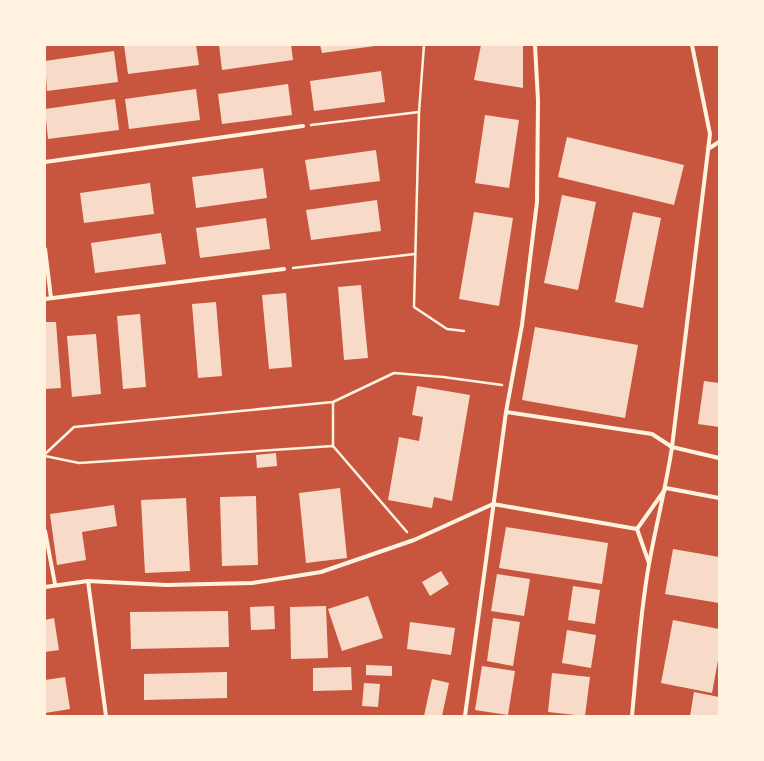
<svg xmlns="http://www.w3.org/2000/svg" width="764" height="761" font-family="Mulish,sans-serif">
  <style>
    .building { fill: #f7dbc8 }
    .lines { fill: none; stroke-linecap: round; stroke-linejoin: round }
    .path { stroke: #fff3e0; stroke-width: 2.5 }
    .minor { stroke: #fff3e0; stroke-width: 4 }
  </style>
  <rect width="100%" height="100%" fill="#c8553d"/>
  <!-- building -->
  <g class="building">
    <polygon points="124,45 196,45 199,65 128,74"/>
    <polygon points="219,45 291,45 293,60 222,70"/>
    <polygon points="320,45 375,45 375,46 322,53"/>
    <polygon points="481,45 523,45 523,88 474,80"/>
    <polygon points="114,51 118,82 47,91 45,61"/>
    <polygon points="381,71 385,102 314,111 310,81"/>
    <polygon points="288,84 292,115 222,124 218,94"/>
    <polygon points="196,89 200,120 129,129 125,99"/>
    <polygon points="115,99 119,130 48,139 45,109"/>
    <polygon points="485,115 519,120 509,188 475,183"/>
    <polygon points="567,137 684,165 674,205 558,177"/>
    <polygon points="376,150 380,181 310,190 305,160"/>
    <polygon points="263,168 267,198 196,208 192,177"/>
    <polygon points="150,183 154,214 84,223 80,193"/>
    <polygon points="562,195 596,202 578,290 544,283"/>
    <polygon points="377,200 381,231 311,240 306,210"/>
    <polygon points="474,212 513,218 499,306 459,299"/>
    <polygon points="633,212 661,218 643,308 615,302"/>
    <polygon points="266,218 270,249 200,258 196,228"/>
    <polygon points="161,233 166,264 95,273 91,243"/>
    <polygon points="361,285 368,358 344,360 338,287"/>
    <polygon points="286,293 292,367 269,369 262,295"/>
    <polygon points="216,302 222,376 198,378 192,304"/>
    <polygon points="140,314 146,387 123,389 117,316"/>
    <polygon points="45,322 56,322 61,388 45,389"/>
    <polygon points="535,327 638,345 625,418 522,400"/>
    <polygon points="96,334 101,394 72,397 67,336"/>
    <polygon points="704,381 719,383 719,427 698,424"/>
    <polygon points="417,386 470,395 452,501 434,497 432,508 388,500 399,437 419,441 423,417 412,415"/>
    <polygon points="276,453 277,466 257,468 256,455"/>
    <polygon points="340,488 347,558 306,563 299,493"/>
    <polygon points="256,496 258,565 222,566 220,497"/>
    <polygon points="186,498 190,571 145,573 141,500"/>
    <polygon points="114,505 117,526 82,532 86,560 57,565 50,514"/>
    <polygon points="506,527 608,543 602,584 499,568"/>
    <polygon points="673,549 719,557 719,603 665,594"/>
    <polygon points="441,571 449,584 430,596 422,582"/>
    <polygon points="497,574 530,579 524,616 491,611"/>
    <polygon points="573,586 600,590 595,624 568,620"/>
    <polygon points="368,596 383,638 342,651 328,609"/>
    <polygon points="274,606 275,629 251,630 250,607"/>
    <polygon points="326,606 328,658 291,659 290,607"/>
    <polygon points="228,611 229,647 131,649 130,612"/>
    <polygon points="54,618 59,650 45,652 45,620"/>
    <polygon points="493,618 520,622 513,666 487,661"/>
    <polygon points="673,620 719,629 719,655 712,693 661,683"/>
    <polygon points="410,622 455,628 451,655 407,649"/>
    <polygon points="567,630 596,635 591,668 562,663"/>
    <polygon points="366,665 392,666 392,676 366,675"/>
    <polygon points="482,666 515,671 508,715 475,710"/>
    <polygon points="351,667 352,690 313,691 313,668"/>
    <polygon points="227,672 227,698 144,700 144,674"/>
    <polygon points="552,673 590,677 585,716 548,712"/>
    <polygon points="65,677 70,709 45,713 45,680"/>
    <polygon points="432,679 449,683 442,716 424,716"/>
    <polygon points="364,683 380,684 378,707 362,706"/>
    <polygon points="694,692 719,697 719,716 690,716"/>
  </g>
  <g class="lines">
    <!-- path -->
    <g class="path">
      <polyline points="424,45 419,112 414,307 447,329 464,331"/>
      <polyline points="311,125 419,112"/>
      <polyline points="293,268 415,254"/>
      <polyline points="333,446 333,402"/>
      <polyline points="45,454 74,427 333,402 394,373 443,377 502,385"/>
      <polyline points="45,456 79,463 333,446 407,532"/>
    </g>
    <!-- minor -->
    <g class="minor">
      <polyline points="708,149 719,142"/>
      <polyline points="45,162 303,126"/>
      <polyline points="45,249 51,298"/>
      <polyline points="45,299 284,269"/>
      <polyline points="506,412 652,434 672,447 719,458"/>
      <polyline points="637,529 649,563"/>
      <polyline points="45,531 55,584"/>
      <polyline points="88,581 106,716"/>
      <polyline points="45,587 88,581 166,585 252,583 321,572 414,540 493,504 637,529 666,488 719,498"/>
      <polyline points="465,716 506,412 522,325 537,202 538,100 535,45"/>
      <path d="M632,716c5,-51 8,-102 17,-152 7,-39 17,-77 23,-117l38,-313 -18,-89"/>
    </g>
  </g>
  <!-- border -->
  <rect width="764" height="761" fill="none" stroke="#fff3e0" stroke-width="92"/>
</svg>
